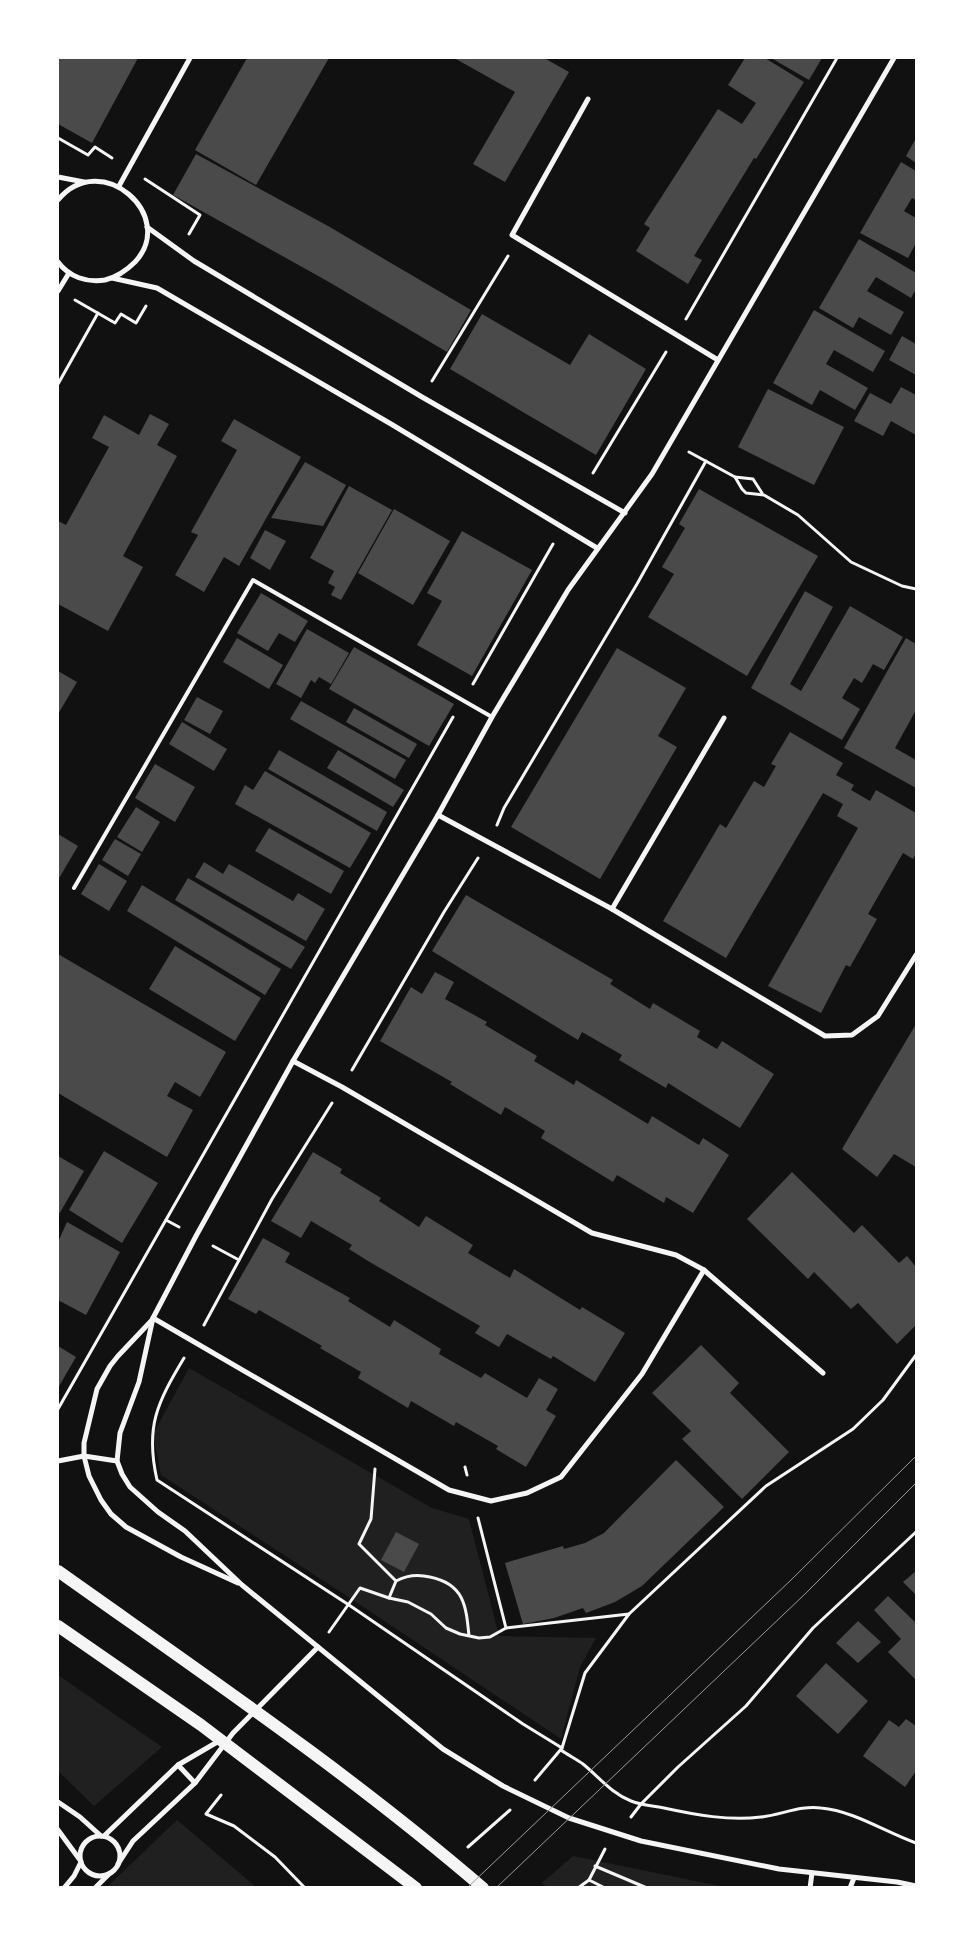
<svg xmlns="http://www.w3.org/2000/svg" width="974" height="1945" font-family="Signika,sans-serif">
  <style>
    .green { fill: #202020 }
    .building { fill: #4a4a4a }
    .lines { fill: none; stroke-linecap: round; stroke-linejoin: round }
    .path { stroke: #f5f5f5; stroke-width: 3 }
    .service { stroke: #f5f5f5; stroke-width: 4 }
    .minor { stroke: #f5f5f5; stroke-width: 5 }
    .primary { stroke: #f5f5f5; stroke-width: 12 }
    .tram { stroke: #9a9a9a; stroke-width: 1 }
  </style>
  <rect width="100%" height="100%" fill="#111"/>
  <!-- green -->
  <g class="green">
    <polygon points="189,1368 432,1508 469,1519 499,1636 596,1638 580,1667 561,1739 353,1600 161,1475 153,1434"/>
    <polygon points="58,1675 162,1747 94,1806 58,1771"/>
    <polygon points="177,1820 256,1887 107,1887"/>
    <polygon points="573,1856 725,1887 547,1888 542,1883"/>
  </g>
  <!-- building -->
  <g class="building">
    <polygon points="58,58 138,58 92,143 58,124"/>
    <polygon points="247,58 329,58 256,185 195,150"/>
    <polygon points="454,58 544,58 569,72 505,182 473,164 515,92"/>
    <polygon points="745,58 765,58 804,82 756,159 754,158 694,256 702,260 688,284 636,251 650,228 644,224 718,109 742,124 756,103 728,85"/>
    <polygon points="771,58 822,58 809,80"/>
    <polygon points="916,138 916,163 906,156"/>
    <polygon points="196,154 328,226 471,310 447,352 329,282 173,195"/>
    <polygon points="901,162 916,171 916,200 912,198 904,211 916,218 916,243 908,258 860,233"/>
    <polygon points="859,239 916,273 916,289 911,298 876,277 867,291 904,312 891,335 859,317 853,328 819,308"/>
    <polygon points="814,310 885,351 873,372 834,350 826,364 868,388 855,410 820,390 812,405 773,383"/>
    <polygon points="482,314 570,365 589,334 646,369 596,455 450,369"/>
    <polygon points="902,336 916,344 916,375 889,360"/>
    <polygon points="901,387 916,395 916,435 891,421 883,436 854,421 870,393 891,404"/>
    <polygon points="768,389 844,427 814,485 738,447"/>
    <polygon points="150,414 169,424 157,445 177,456 123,556 143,567 108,631 58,604 58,521 66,525 109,447 92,438 104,415 139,435"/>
    <polygon points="234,419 301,457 239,566 224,557 204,592 175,575 198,535 191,532 237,450 221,441"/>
    <polygon points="305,462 346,485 323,526 271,518"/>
    <polygon points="349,486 392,510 341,600 331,595 335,587 328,583 334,571 310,558"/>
    <polygon points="699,489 818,556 747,676 648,617 674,574 662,567 685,528 679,524"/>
    <polygon points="394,509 450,541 413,605 358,573"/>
    <polygon points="265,530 286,541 270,570 250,558"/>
    <polygon points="462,531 532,570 472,676 417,645 442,601 427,593"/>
    <polygon points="805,591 833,607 790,684 801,691 850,606 903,637 884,670 873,664 862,683 854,678 842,698 860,709 842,740 751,688"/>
    <polygon points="261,593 308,621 295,642 279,633 268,651 237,633"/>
    <polygon points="307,629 349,653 331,684 319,677 315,683 311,680 301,698 276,684"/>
    <polygon points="237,638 283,665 269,689 223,662"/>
    <polygon points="906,638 916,644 916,710 895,748 916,760 916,788 844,748"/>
    <polygon points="354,647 454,704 429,746 329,689"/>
    <polygon points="617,648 686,688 658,736 677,747 600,879 511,827"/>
    <polygon points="58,671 77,682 58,714"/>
    <polygon points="197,697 223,711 210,734 184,720"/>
    <polygon points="301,701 406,760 395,779 290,719"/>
    <polygon points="354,708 417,744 409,758 346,722"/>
    <polygon points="182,722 227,749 214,771 169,744"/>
    <polygon points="790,732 843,763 836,775 854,785 851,790 870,801 876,790 916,813 916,853 913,859 903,853 868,914 877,919 850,967 846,965 821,1013 768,986 858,828 837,816 843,804 823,793 726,958 663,921 720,824 726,828 754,781 764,787 776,766 771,764"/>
    <polygon points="279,750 387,812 377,831 268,769"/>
    <polygon points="338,750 404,790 393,807 327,768"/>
    <polygon points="155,764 195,787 175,822 135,798"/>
    <polygon points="265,771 371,833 350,868 235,804 245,785 253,790"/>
    <polygon points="136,807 160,822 142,852 117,837"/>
    <polygon points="269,828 344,871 331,894 255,851"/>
    <polygon points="58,834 78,846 58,880"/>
    <polygon points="115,839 141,854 128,876 102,860"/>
    <polygon points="204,862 223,874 229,864 293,901 298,893 325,909 306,941 195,877"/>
    <polygon points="99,864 127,881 109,911 81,894"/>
    <polygon points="188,878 305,947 291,969 175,900"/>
    <polygon points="142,885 281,969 265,995 127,911"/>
    <polygon points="466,895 613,980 610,984 650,1009 653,1003 700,1031 697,1037 717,1049 722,1041 774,1074 740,1128 668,1083 666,1088 644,1075 619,1060 622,1055 582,1032 578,1040 432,951"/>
    <polygon points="175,946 261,998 235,1041 149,989"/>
    <polygon points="58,954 226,1052 200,1097 175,1082 167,1096 193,1110 167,1157 58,1093"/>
    <polygon points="435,972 454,982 445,999 487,1022 485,1025 537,1056 534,1061 574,1085 576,1080 648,1124 652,1116 699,1145 703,1138 729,1155 693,1213 666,1197 664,1203 617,1175 613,1182 541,1138 545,1131 505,1107 501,1115 450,1084 452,1082 380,1041 411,987 422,994"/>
    <polygon points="916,1024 916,1167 894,1154 877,1177 842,1149"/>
    <polygon points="104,1151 158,1183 122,1243 69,1210"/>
    <polygon points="313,1152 342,1169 340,1173 381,1198 379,1201 419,1227 426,1216 473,1245 468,1253 510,1278 514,1269 580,1310 582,1307 625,1333 595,1382 553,1356 551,1359 507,1334 499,1347 475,1333 480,1326 368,1261 349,1249 352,1245 311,1221 301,1238 271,1221"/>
    <polygon points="58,1156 84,1171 58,1216"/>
    <polygon points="792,1172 854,1233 862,1225 899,1263 907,1256 916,1267 916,1325 897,1344 858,1303 851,1309 814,1272 808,1279 747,1219"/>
    <polygon points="67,1222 120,1252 86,1315 58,1300 58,1242"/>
    <polygon points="263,1238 290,1253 285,1262 350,1298 348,1301 390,1327 394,1320 441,1349 439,1354 481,1378 485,1373 527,1398 539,1378 558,1389 546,1410 556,1416 526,1467 496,1449 498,1446 456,1422 454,1426 411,1401 408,1408 358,1378 361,1372 320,1348 322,1346 259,1310 256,1314 228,1299"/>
    <polygon points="701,1345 739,1383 730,1393 789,1452 742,1499 682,1439 691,1431 652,1393"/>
    <polygon points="58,1346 76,1357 58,1388"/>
    <polygon points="676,1460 724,1507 642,1586 615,1602 586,1613 583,1608 554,1618 523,1624 505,1563 563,1546 564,1549 585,1543 604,1533"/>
    <polygon points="396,1532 419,1544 404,1572 381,1560"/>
    <polygon points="916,1571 916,1595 903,1582"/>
    <polygon points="888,1596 916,1623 916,1680 888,1652 901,1639 874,1610"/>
    <polygon points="858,1621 881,1642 858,1663 836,1643"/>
    <polygon points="826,1663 868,1701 838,1734 796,1696"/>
    <polygon points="906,1719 916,1726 916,1771 905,1787 863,1756 889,1720 899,1727"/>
  </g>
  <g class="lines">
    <!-- path -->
    <g class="path">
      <polyline points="58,138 88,155 95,147 112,158"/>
      <polyline points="145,179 200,215 189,234"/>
      <polyline points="75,300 115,323 121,314 136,323 146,306"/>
      <polyline points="686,319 837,58"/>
      <polyline points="432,381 508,256"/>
      <polyline points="58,384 98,313"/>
      <polyline points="689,452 735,477 753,479 762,493"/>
      <polyline points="593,473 666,352"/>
      <polyline points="735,477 742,489 746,493 764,495 798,515 851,562 902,586 916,589"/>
      <polyline points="473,684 553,544"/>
      <polyline points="497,825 504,808 637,584 706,461"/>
      <polyline points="352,1070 444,912 478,858"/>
      <polyline points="166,1220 179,1227"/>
      <polyline points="213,1246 239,1260"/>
      <polyline points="204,1325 272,1199 332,1103"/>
      <path d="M184,1358c-27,45 -39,69 -27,122l192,125 174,119 39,24 23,-75 44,-59 137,-128 87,-57 30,-29 33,-45"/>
      <polyline points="58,1409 453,717"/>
      <polyline points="465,1467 467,1475"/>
      <polyline points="375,1469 371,1519 359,1544 396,1581"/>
      <polyline points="478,1518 506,1628"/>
      <polyline points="329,1632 360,1588 389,1598"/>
      <path d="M469,1636c-3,-31 -5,-52 -39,-59 -12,-3 -23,-2 -34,4l-7,17 19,4 23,12 15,14 14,6 19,4 11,-1 16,-9 123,-14"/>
      <path d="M561,1750c7,5 15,9 22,14 16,13 28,29 48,37 10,4 22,5 33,7 32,7 65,13 97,9 20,-2 40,-12 60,-9 33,3 64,24 95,35"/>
      <polyline points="535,1780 562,1748"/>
      <polyline points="221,1795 206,1814 234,1826 275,1857 305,1888"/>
      <polyline points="631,1817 641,1804 678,1767 746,1706 813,1628 916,1532"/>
      <polyline points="468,1847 510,1810"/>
      <polyline points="595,1866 647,1888"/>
      <polyline points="589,1880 605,1888"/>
      <polyline points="578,1888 589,1880 605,1849"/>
    </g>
    <!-- service -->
    <polyline class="service" points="74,888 253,580 492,717"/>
    <!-- minor -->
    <g class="minor">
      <polyline points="894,58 652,474 568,590 492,717 438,815 293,1061 196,1236 153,1318 139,1382 120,1433 117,1461 122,1474 130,1487 158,1512 185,1531 242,1585 443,1749 503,1786 569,1818 641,1841 779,1869 897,1882 916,1886"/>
      <polyline points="588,99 512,235 718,360"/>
      <polyline points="58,177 84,182"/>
      <polyline points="119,186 190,58"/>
      <path d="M58,200c43,-52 120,16 77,62 -9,9 -18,15 -30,18 -18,3 -36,-3 -47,-18"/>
      <polyline points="147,227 194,261 422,397 625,513"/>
      <polyline points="112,278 157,288 391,424 597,548"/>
      <polyline points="58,291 69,273"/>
      <polyline points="438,815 612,909 825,1036 852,1035 878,1016 916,955"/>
      <polyline points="612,909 724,718"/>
      <polyline points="293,1061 342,1087 592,1233 676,1255 704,1270 823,1373"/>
      <polyline points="153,1318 449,1490 491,1501 527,1493 561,1477 642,1374 704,1270"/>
      <polyline points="153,1319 118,1356 110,1366 97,1389 84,1443 84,1456 89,1476 101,1500 111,1514 126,1527 181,1557 238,1583"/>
      <polyline points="58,1461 84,1456 117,1461"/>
      <polyline points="178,1765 195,1783"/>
      <polyline points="58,1802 80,1817 101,1836"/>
      <polyline points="58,1830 80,1860"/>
      <polyline points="104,1836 178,1765 219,1741"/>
      <circle cx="100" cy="1856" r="20"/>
      <polyline points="118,1864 133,1841 195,1783 233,1733 318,1647"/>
      <polyline points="64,1888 74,1876 81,1862"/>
      <polyline points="95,1888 109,1874"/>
      <polyline points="810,1888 812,1873"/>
      <polyline points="850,1888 854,1878"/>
    </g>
    <!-- primary -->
    <g class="primary">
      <path d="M58,1571c145,103 290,201 425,317"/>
      <polyline points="58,1626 201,1725 416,1888"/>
    </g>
    <!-- tram -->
    <g class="tram">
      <polyline points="467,1888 791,1580 916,1456"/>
      <polyline points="496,1888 805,1594 916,1483"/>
    </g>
  </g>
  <!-- border -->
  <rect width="974" height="1945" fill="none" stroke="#ffffff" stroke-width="118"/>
</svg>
